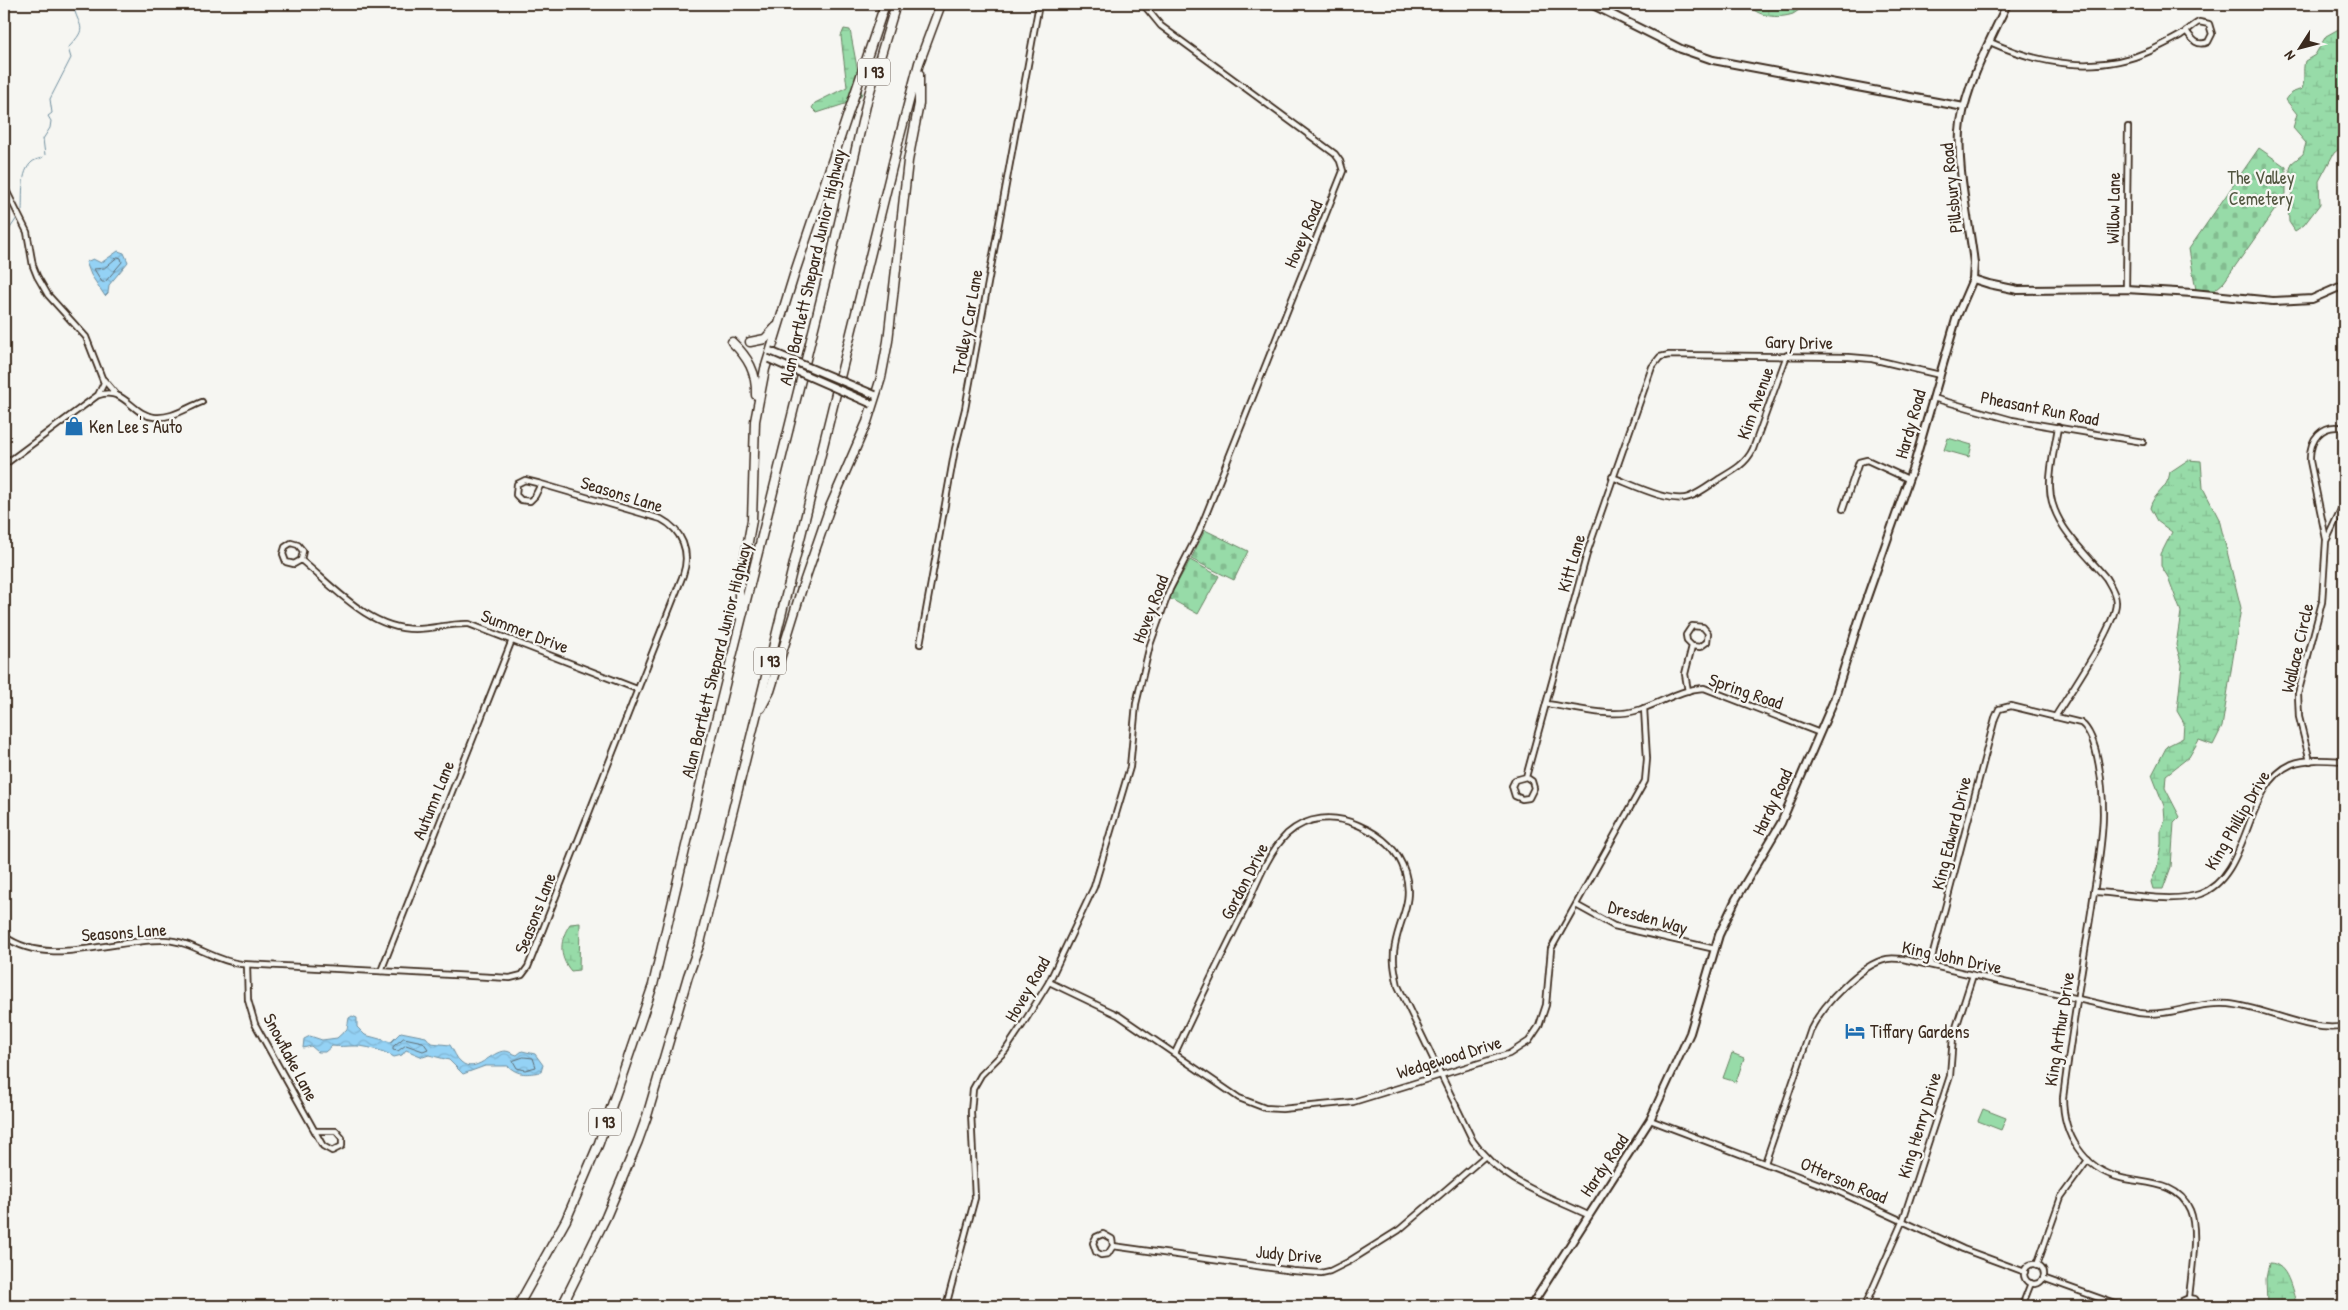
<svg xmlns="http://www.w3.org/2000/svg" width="2348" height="1310" font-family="'Patrick Hand',sans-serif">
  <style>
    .wetland { fill: url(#wetland-marsh); stroke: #698263 }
    .cemetery { fill: url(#cemetery-stones); stroke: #698263 }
    .pitch { fill: #97dba8; stroke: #698263 }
    .water { fill: url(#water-waves); stroke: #708f9f }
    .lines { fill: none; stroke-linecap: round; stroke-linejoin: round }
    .shore { stroke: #5f6d74; stroke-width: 1 }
    .stream { stroke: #708f9f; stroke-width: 1 }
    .street-casing { stroke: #3b2a1e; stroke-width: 8 }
    .secondary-casing { stroke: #3b2a1e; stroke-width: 10 }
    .highway-casing { stroke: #3b2a1e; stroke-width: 11 }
    .street { stroke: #f6f6f2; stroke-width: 4.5 }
    .secondary { stroke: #f6f6f2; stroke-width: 6 }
    .highway { stroke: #f6f6f2; stroke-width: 8 }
    .secondary-bridge-casing { stroke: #3b2a1e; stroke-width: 10; stroke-linecap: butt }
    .secondary-bridge { stroke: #f6f6f2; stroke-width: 6 }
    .labels { text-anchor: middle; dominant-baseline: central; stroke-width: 4.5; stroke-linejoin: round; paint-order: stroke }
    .shield { fill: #f6f6f2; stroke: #73675e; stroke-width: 1 }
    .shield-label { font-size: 16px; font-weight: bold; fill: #3b2a1e }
    .park-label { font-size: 18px; fill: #525640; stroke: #f6f6f2 }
    .street-label { font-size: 18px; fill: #3b2a1e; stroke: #f6f6f2 }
    .poi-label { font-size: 18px; fill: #3b2a1e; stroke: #f6f6f2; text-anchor: start }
  </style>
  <defs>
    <pattern id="wetland-marsh" width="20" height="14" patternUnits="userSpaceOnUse" patternTransform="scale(1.25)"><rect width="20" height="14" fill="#97dba8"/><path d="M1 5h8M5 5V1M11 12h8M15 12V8" fill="none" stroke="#83bc90"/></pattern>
    <pattern id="cemetery-stones" width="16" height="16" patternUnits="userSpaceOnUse" patternTransform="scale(1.25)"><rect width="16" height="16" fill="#97dba8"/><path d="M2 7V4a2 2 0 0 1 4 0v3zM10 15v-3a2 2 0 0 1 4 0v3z" fill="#83bc90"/></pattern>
    <pattern id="water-waves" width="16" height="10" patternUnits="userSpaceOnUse" patternTransform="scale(1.25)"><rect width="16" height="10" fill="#94d2f5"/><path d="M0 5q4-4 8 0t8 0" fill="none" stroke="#80b4d2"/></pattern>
  </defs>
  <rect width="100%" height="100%" fill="#f6f6f2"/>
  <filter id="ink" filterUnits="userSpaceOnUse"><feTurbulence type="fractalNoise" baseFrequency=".02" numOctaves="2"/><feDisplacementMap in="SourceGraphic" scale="10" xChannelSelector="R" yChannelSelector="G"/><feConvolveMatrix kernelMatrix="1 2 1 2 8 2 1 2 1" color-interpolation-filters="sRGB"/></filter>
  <g filter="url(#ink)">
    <!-- wetland -->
    <g class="wetland">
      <path d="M1748,4h58c-4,3 -9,8 -13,10 -15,5 -36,3 -45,-10z"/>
      <path d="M2344,26v119l-10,8 -15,28 1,23 -16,21 -9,6 -6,-9 -1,-20 4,-8 -2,-25 2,-6 11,-9 3,-11 -13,-15 4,-14 -11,-14 5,-7 11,-4c4,-10 0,-18 3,-28l10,-6 11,-19z"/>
      <polygon points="844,29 850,30 862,94 857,100 817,113 812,108 815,103 847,87 841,36"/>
      <path d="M2188,460l13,1 2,27 16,31 22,89 -19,119 -9,18 -14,-5 -10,17 -23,18 -1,13 15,29 -6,6 -3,44 -8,22h-10l-2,-7 6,-14 4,-24v-15l4,-8 -1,-15 -12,-31 15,-29 16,-8 1,-15 -7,-12 5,-46 -6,-20 5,-33 -13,-35 -7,-11v-12l11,-22 -15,-11 -7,-13c3,-15 18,-18 20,-36z"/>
      <path d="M580,923l-1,47 -8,1c-13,-15 -11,-32 -1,-47z"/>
      <path d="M2269,1263c20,0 22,28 28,41l-30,1 -1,-26z"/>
    </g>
    <!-- cemetery -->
    <g class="cemetery">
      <polygon points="2259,148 2286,167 2286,194 2224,282 2215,290 2196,290 2189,249"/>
      <polygon points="1205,530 1248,551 1234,580 1191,559"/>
      <polygon points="1190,560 1219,576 1198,614 1169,598"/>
    </g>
    <!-- pitch -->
    <g class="pitch">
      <polygon points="1948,438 1972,445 1969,457 1944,450"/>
      <polygon points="1732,1053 1744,1058 1736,1082 1723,1078"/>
      <polygon points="1983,1109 2006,1118 2001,1130 1978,1121"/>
    </g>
    <!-- water -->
    <g class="water">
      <polygon points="118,251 124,253 128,262 109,285 108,293 105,296 91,275 86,262 93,259 101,263"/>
      <path d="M352,1016l5,2v9l8,8 26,7 10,-10 25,5 5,6 19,2c4,6 6,13 11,17 15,13 30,-11 44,-11 4,0 8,3 12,4l5,-4 13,3 8,11 -2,7c-14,2 -22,4 -33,-6h-23l-22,8 -14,-14 -20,-5 -6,2 -17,-7 -4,5 -8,2c-9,-6 -30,-12 -42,-11 -7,0 -12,1 -20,0l-7,6h-7l-7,-6 -8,2 1,-9 6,-3 12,4 15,-2 10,-9 2,-11z"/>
    </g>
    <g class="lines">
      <!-- shore -->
      <g class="shore">
        <polygon points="118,257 121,258 122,262 105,282 102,282 94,269 104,268"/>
        <polygon points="404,1038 423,1042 428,1049 423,1051 406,1045 398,1051 393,1050 393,1047"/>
        <polygon points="524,1057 533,1058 536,1067 525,1070 517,1068 513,1061"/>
      </g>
      <!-- stream -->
      <g class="stream">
        <path d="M22,210c1,-15 -2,-38 10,-48 5,-4 9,-2 13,-7l-2,-16 7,-11 1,-7 -3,-5 4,-3 -2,-14 21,-41 -3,-10c22,-23 10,-19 5,-44"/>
        <polyline points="4,237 17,218"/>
      </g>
      <defs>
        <g id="street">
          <path d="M1990,42c51,23 108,32 160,9 10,-5 21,-10 31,-16 6,-4 12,-10 18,-13l10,2 3,10 -4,8c-11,5 -16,-3 -22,-11"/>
          <polyline points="4,186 27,232 33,266 37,276 48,295 86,337 104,383 98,395 4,465"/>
          <polyline points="2126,289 2128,127"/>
          <polyline points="104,380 115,393"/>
          <path d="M99,395c26,-8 33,20 55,22 18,2 32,-9 48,-15"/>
          <polyline points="1933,398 2012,420 2143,442"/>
          <path d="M1612,477c19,7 58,27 77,20 11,-4 21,-12 30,-18 14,-8 27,-15 34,-30l34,-94"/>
          <polyline points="1843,509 1859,462 1867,460 1908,479"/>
          <path d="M2326,539l-16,-78c-1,-22 12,-38 34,-33"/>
          <path d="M301,560l-7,4 -8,-2 -3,-8 2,-7 6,-4 7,2 5,6 -2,9c33,27 68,69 114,69 19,0 36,-6 54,-5l168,65"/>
          <polyline points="920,644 955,449 965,409 1039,4"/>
          <polyline points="1688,691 1685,674 1692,646 1687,641 1686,635 1692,626 1703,627 1708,633 1707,642 1700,647 1692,646"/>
          <path d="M1546,704c26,3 64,14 89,7 23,-6 44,-22 69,-23l116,45"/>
          <path d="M2055,717c14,-23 62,-93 61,-115 0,-9 -6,-17 -10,-24 -21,-26 -55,-54 -56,-90 -1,-20 5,-41 8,-61"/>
          <polyline points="2310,761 2299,717 2298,694 2322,602 2326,541 2344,503"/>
          <polyline points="1526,777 1532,781 1534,788 1529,798 1522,799 1515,796 1512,786 1515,780 1526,777 1588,550 1652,367 1660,357 1669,355 1849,357 1872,359 1940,375"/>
          <path d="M2094,892c31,1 77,12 106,2 51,-18 43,-109 92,-130 15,-6 36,-4 52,-3"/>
          <polyline points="1576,905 1614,926 1715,949"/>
          <path d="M4,936c45,33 109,2 161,4 27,1 49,21 76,24l269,14 12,-3 6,-8 155,-392c8,-23 -1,-45 -22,-56l-120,-35 -16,-4 -8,4 -1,11 5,5 9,1 5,-5 6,-12"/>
          <polyline points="247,965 248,1000 255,1024 323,1146 332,1151 342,1146 342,1138 336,1131 315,1131"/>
          <path d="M1930,965l65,-247 4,-9 12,-3 70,17c18,13 22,68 22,90 0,31 -7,63 -11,93 -10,64 -21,128 -29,192 0,36 20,71 58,80 25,6 57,3 69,32 9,21 1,64 -1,88"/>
          <polyline points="381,971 512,640"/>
          <polyline points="1049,982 1118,1015 1239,1098 1265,1108 1282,1109 1353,1102 1509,1054 1529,1041 1539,1026 1546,1005 1551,949 1645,781 1647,759 1644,708"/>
          <path d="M1175,1053c23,-49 47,-98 71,-146 11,-24 22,-54 41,-73 20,-18 47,-20 71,-9 21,9 40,24 47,47 9,30 -5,45 -10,73 -3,14 0,27 3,41l75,155c27,40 73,54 115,74"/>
          <polyline points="1650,1120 1835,1190 1963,1249 2025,1272"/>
          <path d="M1765,1163l46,-134c11,-23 50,-65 76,-70 5,-1 11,0 16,0l236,54c33,4 59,-12 90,-9 34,3 84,30 115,22"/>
          <polyline points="1113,1246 1108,1254 1101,1255 1096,1252 1093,1243 1096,1237 1103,1234 1112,1239 1113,1246 1293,1271 1321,1273 1330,1271 1348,1262 1399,1230 1484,1157"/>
          <circle cx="2034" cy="1274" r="10"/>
          <polyline points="2037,1265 2061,1197 2088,1160"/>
          <polyline points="2043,1278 2121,1306"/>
          <polyline points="946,1306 975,1198 971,1112 973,1089 981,1075 1005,1051 1023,1024 1049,982 1094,887 1130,767 1136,704 1150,645 1170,589 1199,532 1343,171 1340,161 1335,154 1161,26 1143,4"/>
          <polyline points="1865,1306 1903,1220 1950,1076 1953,1037 1973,975"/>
          <polyline points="2022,1306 2031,1283"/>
          <polyline points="2179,1306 2182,1301 2189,1298 2195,1299 2199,1306"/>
          <polyline points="2339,1306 2344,1303"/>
        </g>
        <g id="secondary">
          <polyline points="1591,4 1681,49 1713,60 1964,107"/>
          <polyline points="1973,279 1989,284 2018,290 2126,289 2193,293 2273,301 2312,299 2344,285"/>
          <path d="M1531,1306l119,-186 40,-87 29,-98 17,-36 45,-76 53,-123 26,-83 55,-156 42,-145 16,-37 1,-16c-5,-43 -19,-100 -13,-141 7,-41 29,-81 46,-118"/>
        </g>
        <g id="highway">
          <path d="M732,342c16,15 25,31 24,53"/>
          <polyline points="750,342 765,339 776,327"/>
          <polyline points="739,615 739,591 752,520 755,421 765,369 795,272 885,4"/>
          <polyline points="761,708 770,691 802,588 830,507 867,422 881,378 888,341 908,161 919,104 919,74"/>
          <polyline points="518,1306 566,1220 599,1143 653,985 708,753 826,279 867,101 896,4"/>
          <polyline points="562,1306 606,1217 638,1141 647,1116 688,976 700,943 898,143 919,63 941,4"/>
        </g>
      </defs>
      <!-- street casing -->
      <use href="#street" class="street-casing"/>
      <!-- secondary casing -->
      <use href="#secondary" class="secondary-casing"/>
      <!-- highway casing -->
      <use href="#highway" class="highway-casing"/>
      <!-- street -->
      <use href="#street" class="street"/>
      <!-- secondary -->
      <use href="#secondary" class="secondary"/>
      <!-- highway -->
      <use href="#highway" class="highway"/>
      <defs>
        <g id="secondary-bridge">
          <polyline points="770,351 875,395"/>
          <polyline points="769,359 872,404"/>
        </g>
      </defs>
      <!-- secondary-bridge casing -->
      <use href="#secondary-bridge" class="secondary-bridge-casing"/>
      <!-- secondary-bridge -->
      <use href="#secondary-bridge" class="secondary-bridge"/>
    </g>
  </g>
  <!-- icons -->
  <defs>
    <symbol id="shop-bare" viewBox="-9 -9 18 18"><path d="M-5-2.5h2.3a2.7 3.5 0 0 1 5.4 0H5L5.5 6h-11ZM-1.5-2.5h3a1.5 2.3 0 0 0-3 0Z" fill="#1f6fb2" stroke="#f6f6f2" stroke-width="2.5" paint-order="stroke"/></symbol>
    <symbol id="hotel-bare" viewBox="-9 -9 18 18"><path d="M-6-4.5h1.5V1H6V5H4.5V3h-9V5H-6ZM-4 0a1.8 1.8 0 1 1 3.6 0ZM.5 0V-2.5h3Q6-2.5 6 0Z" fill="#1f6fb2" stroke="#f6f6f2" stroke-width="2.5" paint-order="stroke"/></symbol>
  </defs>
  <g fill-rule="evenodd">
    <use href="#shop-bare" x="60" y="412" width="28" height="28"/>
    <use href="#hotel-bare" x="1841" y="1017" width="28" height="28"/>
  </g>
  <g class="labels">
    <!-- shield labels -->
    <g class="shield">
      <rect x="858" y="58.5" width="32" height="27" rx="4"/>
      <rect x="754" y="647.5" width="32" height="27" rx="4"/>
      <rect x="589" y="1108.5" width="32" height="27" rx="4"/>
    </g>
    <g class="shield-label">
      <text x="874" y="72">I 93</text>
      <text x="770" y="661">I 93</text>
      <text x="605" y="1122">I 93</text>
    </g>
    <!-- park labels -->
    <g class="park-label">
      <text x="2261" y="177">The Valley<tspan x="2261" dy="21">Cemetery</tspan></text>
    </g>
    <!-- street labels -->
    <g class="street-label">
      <text transform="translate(1951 188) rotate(-96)">Pillsbury Road</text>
      <text transform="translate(2113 208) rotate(-89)">Willow Lane</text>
      <text transform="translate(1303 234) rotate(-67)">Hovey Road</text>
      <text transform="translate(812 267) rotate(-77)">Alan Bartlett Shepard Junior Highway</text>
      <text transform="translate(967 322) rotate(-80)">Trolley Car Lane</text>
      <text transform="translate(1799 342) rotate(1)">Gary Drive</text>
      <text transform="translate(1755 403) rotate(-70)">Kim Avenue</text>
      <text transform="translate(2040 408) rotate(11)">Pheasant Run Road</text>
      <text transform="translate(1910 424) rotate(-74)">Hardy Road</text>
      <text transform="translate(622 494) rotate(17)">Seasons Lane</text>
      <text transform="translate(1571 563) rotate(-74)">Kitt Lane</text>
      <text transform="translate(1150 609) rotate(-69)">Hovey Road</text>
      <text transform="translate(525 631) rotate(21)">Summer Drive</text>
      <text transform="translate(2297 648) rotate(-77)">Wallace Circle</text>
      <text transform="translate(716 660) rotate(-76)">Alan Bartlett Shepard Junior Highway</text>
      <text transform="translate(1746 691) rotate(19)">Spring Road</text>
      <text transform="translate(433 800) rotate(-68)">Autumn Lane</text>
      <text transform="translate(1772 802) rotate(-65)">Hardy Road</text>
      <text transform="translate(2237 820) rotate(-60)">King Phillip Drive</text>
      <text transform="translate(1951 833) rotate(-76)">King Edward Drive</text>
      <text transform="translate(1244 881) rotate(-63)">Gordon Drive</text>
      <text transform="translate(535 913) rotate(-69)">Seasons Lane</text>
      <text transform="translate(1648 917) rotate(16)">Dresden Way</text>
      <text transform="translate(124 932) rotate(-4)">Seasons Lane</text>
      <text transform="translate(1952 957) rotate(12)">King John Drive</text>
      <text transform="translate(1027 989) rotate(-60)">Hovey Road</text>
      <text transform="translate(2059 1029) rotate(-81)">King Arthur Drive</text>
      <text transform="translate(291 1057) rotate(62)">Snowflake Lane</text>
      <text transform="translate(1449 1057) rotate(-17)">Wedgewood Drive</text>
      <text transform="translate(1919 1125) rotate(-73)">King Henry Drive</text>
      <text transform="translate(1604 1165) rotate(-56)">Hardy Road</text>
      <text transform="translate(1844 1180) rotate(23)">Otterson Road</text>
      <text transform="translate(1289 1254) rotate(5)">Judy Drive</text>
    </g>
    <!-- poi labels -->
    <g class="poi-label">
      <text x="89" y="426">Ken Lee's Auto</text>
      <text x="1870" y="1031">Tiffary Gardens</text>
    </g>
  </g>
  <!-- margin -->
  <rect width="2348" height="1310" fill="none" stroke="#f6f6f2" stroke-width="20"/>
  <rect x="10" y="10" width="2328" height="1290" fill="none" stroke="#3b2a1e" stroke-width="2" filter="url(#ink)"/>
  <!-- north arrow -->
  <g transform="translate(2300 48) rotate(234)" stroke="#f6f6f2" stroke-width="4" paint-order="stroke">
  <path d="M0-4L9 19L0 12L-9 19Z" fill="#3b2a1e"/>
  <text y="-8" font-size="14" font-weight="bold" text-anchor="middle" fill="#3b2a1e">N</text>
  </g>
</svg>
